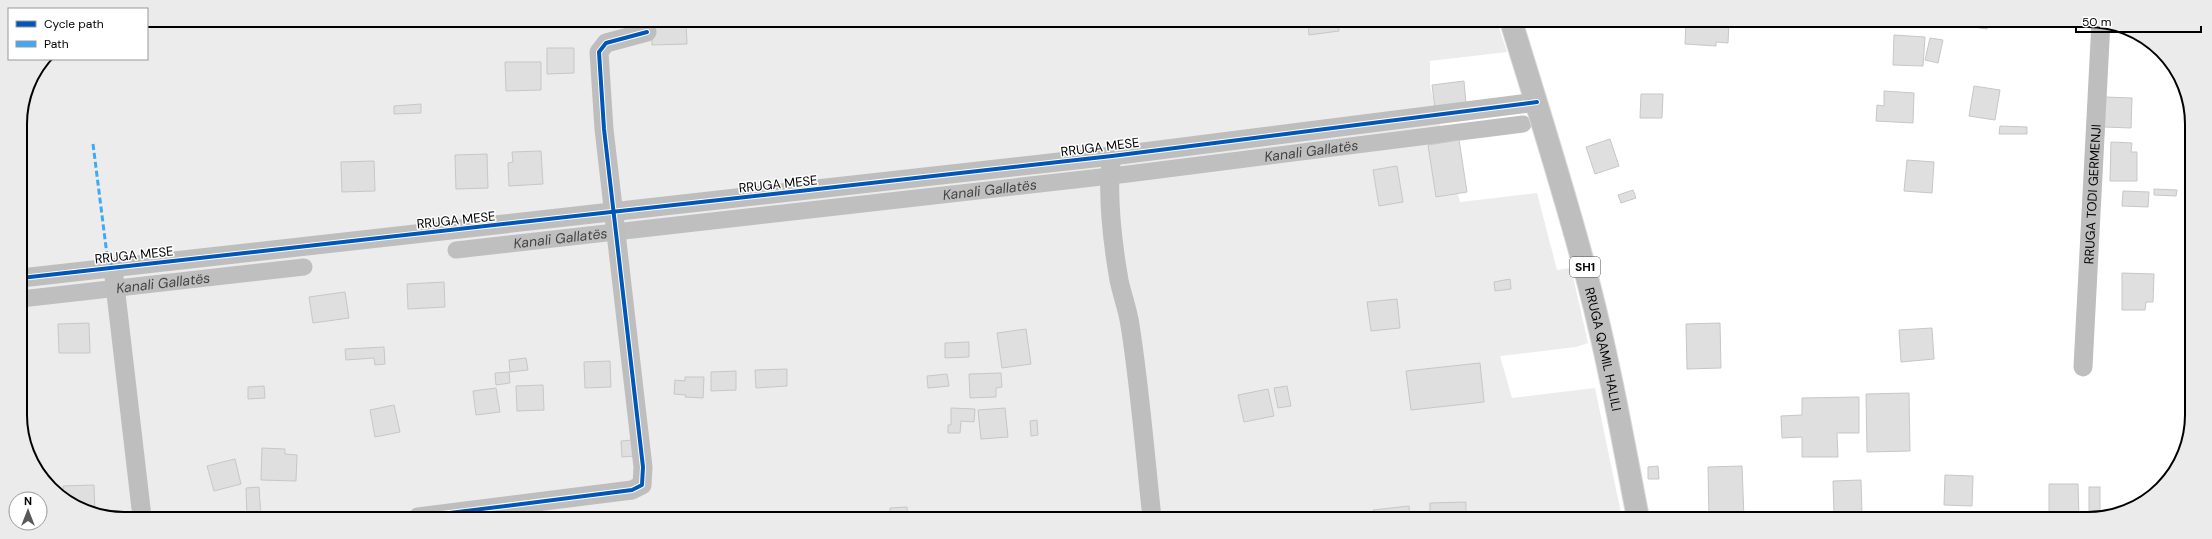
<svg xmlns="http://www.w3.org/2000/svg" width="2212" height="539" font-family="'DM Sans',sans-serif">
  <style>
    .green { fill: #ececec }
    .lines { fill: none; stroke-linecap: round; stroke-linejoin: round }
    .canal { stroke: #bfbfbf; stroke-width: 17 }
    .building { fill: #dfdfdf; stroke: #c7c7c7 }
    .primary-casing { stroke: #dbdbdb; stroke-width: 24 }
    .minor { stroke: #bebebe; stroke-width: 19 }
    .primary { stroke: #bebebe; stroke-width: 22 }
    .quiet { stroke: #3fa9f5; stroke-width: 3; stroke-dasharray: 6 3; stroke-linecap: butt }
    .cycleway-casing { stroke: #fff; stroke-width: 6 }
    .cycleway { stroke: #0057b8; stroke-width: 4 }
    .labels { text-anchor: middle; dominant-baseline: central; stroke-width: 3; stroke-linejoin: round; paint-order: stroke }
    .shield { fill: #fff; stroke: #4c4c4c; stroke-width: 1 }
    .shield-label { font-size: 12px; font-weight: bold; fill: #000 }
    .street-label { font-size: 13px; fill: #000; stroke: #fff }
    .water-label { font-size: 14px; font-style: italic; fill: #444; stroke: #fff }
    .rim { fill: none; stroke: #000; stroke-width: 2 }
  </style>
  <rect width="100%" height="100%" fill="#fff"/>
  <!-- green -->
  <polygon class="green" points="147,20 1497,21 1507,52 1430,61 1430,86 1460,202 1537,193 1557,270 1571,268 1588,343 1576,347 1500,356 1512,398 1595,388 1622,518 103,517 50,488 22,436 20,117 28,84 45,59 147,59"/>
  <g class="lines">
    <!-- canal -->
    <g class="canal">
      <path id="s1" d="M456,250l672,-76 395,-50"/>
      <path id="s2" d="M21,299l283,-32"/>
    </g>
  </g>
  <!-- building -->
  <g class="building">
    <polygon points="651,21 686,21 687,44 652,45"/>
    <polygon points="1308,21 1338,21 1339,31 1309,35"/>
    <polygon points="1686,22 1729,22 1728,43 1716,42 1716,46 1685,44"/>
    <polygon points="1961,22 1988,22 1987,29 1961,25"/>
    <polygon points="1894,35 1925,37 1923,66 1893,65"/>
    <polygon points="1930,38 1943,40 1938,63 1925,60"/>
    <polygon points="547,48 574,48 574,73 547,74"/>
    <polygon points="505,62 541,62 541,90 506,91"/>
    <polygon points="1464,81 1466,104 1435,108 1432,85"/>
    <polygon points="1974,86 2000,90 1995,120 1969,116"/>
    <polygon points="1884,91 1914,93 1913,123 1876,121 1877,105 1884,106"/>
    <polygon points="1641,94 1663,94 1662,118 1640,118"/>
    <polygon points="2105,97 2132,98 2131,128 2104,127"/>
    <polygon points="421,104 421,113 394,114 394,106"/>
    <polygon points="2000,126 2027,127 2027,134 1999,134"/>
    <polygon points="1610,139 1619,166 1595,174 1586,147"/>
    <polygon points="1459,140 1467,192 1436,197 1428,145"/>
    <polygon points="2111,142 2132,143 2131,152 2137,152 2137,181 2110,181"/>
    <polygon points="541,151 543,184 509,186 508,163 513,162 512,152"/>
    <polygon points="487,154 488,188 456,189 455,155"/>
    <polygon points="1907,160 1934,162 1932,193 1904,191"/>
    <polygon points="374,161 375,191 342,192 341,162"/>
    <polygon points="1397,166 1403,202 1379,206 1373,170"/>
    <polygon points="2154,189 2177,190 2176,196 2154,195"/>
    <polygon points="1633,190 1636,198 1621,203 1618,195"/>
    <polygon points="2123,191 2149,192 2148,207 2122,206"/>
    <polygon points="2122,273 2154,274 2153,302 2146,302 2145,310 2122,310"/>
    <polygon points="1510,279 1511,289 1495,291 1494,282"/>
    <polygon points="444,282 445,307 408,309 407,284"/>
    <polygon points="345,292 349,318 313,323 309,297"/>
    <polygon points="1397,299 1400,328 1371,331 1367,302"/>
    <polygon points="89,323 90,353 59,353 58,324"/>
    <polygon points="1720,323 1721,368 1687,369 1686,324"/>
    <polygon points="1932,328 1934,359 1901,362 1899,330"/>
    <polygon points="1026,329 1031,364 1002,368 997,333"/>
    <polygon points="969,342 969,357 945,358 945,343"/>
    <polygon points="384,347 385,364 375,365 374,358 346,360 345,349"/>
    <polygon points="526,358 528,370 510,372 509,360"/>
    <polygon points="610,361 611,387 585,388 584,362"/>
    <polygon points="1480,363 1484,402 1411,410 1406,371"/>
    <polygon points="787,369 787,386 756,388 755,370"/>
    <polygon points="736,371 736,390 711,391 711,372"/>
    <polygon points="509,372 510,383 496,385 495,373"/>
    <polygon points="1001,373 1002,387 996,388 996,397 970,398 969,374"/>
    <polygon points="947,374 949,386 928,388 927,376"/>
    <polygon points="685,377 704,377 703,398 685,397 686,395 674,394 675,380 685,381"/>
    <polygon points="543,385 544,410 517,411 516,386"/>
    <polygon points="264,386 265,398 248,399 248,387"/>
    <polygon points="1287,386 1291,406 1278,408 1274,388"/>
    <polygon points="496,388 500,412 476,415 473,391"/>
    <polygon points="1268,389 1274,416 1244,422 1238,395"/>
    <polygon points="1909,393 1910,451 1867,452 1866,394"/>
    <polygon points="1859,397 1859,433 1837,433 1838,457 1802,457 1802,437 1782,438 1781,416 1802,415 1802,398"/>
    <polygon points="394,405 400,432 375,437 370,410"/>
    <polygon points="951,408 975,409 974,422 961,421 960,433 948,433 948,425 951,425"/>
    <polygon points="1005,408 1008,437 981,439 978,410"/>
    <polygon points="1037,420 1038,435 1031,436 1030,421"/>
    <polygon points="633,440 635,456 622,457 621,441"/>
    <polygon points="262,448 285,449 285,454 297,455 296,481 261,480"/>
    <polygon points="235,459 241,484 214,491 207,466"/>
    <polygon points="1658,466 1659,479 1648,479 1648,467"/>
    <polygon points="1742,466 1744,518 1709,518 1708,467"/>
    <polygon points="1945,475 1973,476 1972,506 1944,505"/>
    <polygon points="1861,480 1862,513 1834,514 1833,481"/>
    <polygon points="2049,484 2078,484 2079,517 2049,517"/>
    <polygon points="94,485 95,512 64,496 63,486"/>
    <polygon points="259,487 261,517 247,517 246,488"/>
    <rect x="2089" y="487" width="11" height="25"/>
    <polygon points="1466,502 1466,518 1430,518 1430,503"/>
    <polygon points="1409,506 1410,518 1374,518 1373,510"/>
    <polygon points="907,507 908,517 890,517 890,508"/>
    <polygon points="518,510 518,517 471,517"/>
  </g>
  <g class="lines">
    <defs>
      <g id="primary">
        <path id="s4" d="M1511,21c27,88 55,175 78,264 20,77 34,155 49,233"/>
      </g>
    </defs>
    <!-- primary casing -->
    <use href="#primary" class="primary-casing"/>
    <!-- minor -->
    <g class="minor">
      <path d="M1112,156c-6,35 1,90 7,124 3,15 9,30 11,45 10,63 15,129 22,193"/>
      <polyline points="113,268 142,517"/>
      <polyline points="21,278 1112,156 1537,102"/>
      <path id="s3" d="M2083,367l18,-345"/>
      <polyline points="418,517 632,490 642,485 643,467 604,129 599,52 606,43 647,32"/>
    </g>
    <!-- primary -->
    <use href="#primary" class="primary"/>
    <!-- quiet -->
    <polyline class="quiet" points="93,144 107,255 113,268"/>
    <defs>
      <g id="cycleway">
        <polyline points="21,278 1112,156 1537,102"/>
        <polyline points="418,517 632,490 642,485 643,467 604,129 599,52 606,43 647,32"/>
      </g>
    </defs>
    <!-- cycleway casing -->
    <use href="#cycleway" class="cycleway-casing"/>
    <!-- cycleway -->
    <use href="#cycleway" class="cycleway"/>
  </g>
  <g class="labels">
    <!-- shield labels -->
    <rect class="shield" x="1570" y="257" width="30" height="20" rx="3"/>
    <g class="shield-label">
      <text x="1585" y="267">SH1</text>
    </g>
    <!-- street labels -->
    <g class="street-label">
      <text transform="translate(1100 147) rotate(-7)">RRUGA MESE</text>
      <text transform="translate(778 184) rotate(-6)">RRUGA MESE</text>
      <text stroke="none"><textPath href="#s3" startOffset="173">RRUGA TODI GERMENJI</textPath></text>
      <text transform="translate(456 220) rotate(-6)">RRUGA MESE</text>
      <text transform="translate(134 255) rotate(-6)">RRUGA MESE</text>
      <text stroke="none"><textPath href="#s4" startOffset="341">RRUGA QAMIL HALILI</textPath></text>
    </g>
    <!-- water labels -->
    <g class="water-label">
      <text stroke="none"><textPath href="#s1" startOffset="861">Kanali Gallatës</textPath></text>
      <text stroke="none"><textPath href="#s1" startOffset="537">Kanali Gallatës</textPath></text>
      <text stroke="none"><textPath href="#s1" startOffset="105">Kanali Gallatës</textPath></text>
      <text stroke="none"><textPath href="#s2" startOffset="143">Kanali Gallatës</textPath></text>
    </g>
  </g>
  <!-- crop -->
  <path d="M0 0H2212V539H0ZM124 27H2088A97 97 0 0 1 2185 124V415A97 97 0 0 1 2088 512H124A97 97 0 0 1 27 415V124A97 97 0 0 1 124 27Z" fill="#ebebeb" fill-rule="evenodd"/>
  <path class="rim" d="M124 27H2088A97 97 0 0 1 2185 124V415A97 97 0 0 1 2088 512H124A97 97 0 0 1 27 415V124A97 97 0 0 1 124 27Z"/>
  <!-- legend -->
  <rect x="8" y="8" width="140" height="52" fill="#ffffff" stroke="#999999"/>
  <rect x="16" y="21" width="20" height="6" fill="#0057b8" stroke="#999999"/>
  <text x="44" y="28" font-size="12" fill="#000000">Cycle path</text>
  <rect x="16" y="41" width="20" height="6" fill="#3fa9f5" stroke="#999999"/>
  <text x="44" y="48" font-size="12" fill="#000000">Path</text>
  <!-- north arrow -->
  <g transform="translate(28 511)"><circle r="19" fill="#ffffff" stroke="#999999"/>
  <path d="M0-3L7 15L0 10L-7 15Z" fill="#595959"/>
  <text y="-6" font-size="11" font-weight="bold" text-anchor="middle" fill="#000000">N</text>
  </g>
  <!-- scale -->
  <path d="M2076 26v6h125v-6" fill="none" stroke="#000000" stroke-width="2"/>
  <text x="2082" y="26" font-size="12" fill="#000000" stroke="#ffffff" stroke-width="3" paint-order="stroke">50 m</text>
</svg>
